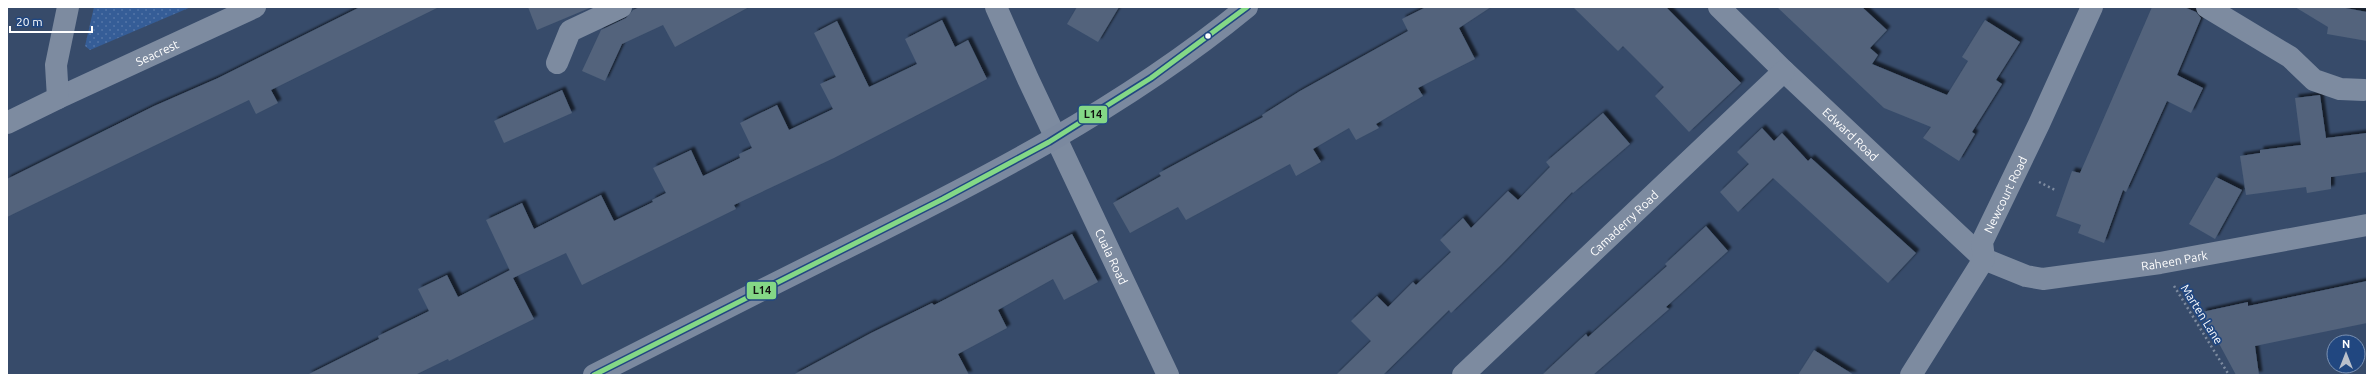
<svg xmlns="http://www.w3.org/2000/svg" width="2374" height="382" font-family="Ubuntu,sans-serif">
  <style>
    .green { fill: url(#green-dots) }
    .building { fill: #52637c; filter: url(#shadow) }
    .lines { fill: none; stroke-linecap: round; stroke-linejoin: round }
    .path { stroke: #7d8ba0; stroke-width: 2.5; stroke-dasharray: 2 3; stroke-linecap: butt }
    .minor { stroke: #7d8ba0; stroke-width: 22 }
    .major { stroke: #7b899f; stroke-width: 22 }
    .bus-1-casing { stroke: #214780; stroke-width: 8 }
    .bus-1 { stroke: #84d886; stroke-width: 5 }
    .bus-dot { fill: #fff; stroke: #214780; stroke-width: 1.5 }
    .labels { text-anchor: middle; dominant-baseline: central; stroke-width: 3.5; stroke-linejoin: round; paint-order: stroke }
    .street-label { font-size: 12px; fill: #fff; stroke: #214780 }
    .line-badge { stroke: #214780; stroke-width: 1.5 }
    .pale-badge-label { font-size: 11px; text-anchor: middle; font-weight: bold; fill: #111 }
  </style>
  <defs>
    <pattern id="green-dots" width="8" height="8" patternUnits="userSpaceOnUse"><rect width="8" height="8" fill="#355d97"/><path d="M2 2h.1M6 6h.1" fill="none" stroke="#5375a7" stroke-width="1.8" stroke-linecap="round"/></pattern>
    <filter id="shadow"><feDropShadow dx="3.5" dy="-3.5" stdDeviation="1" flood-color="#0009"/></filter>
  </defs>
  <rect width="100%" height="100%" fill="#374b6a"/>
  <!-- green -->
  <polygon class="green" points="94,7 191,7 90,50 85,46"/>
  <!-- building -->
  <g class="building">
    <polygon points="360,7 439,7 271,90 278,103 256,114 249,100 7,217 7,179 154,106 218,78"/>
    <polygon points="528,7 592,7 537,30"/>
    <polygon points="640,7 749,7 675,47 663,25 622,44 605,81 582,71 601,30 626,18 633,10"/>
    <polygon points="1077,7 1119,7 1098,42 1067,24"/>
    <polygon points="1426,7 1491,7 1459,28 1475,59 1418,88 1423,96 1376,124 1379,128 1356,140 1349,128 1313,149 1321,162 1296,176 1290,164 1186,220 1178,207 1130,233 1113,203 1161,176 1159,173 1263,117 1262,115 1300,91 1408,31 1402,19"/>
    <polygon points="1573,7 1666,7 1741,83 1689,132 1655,96 1664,87 1623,46 1618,51"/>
    <polygon points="1777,7 1862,7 1887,30 1870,48 1878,55 1872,64 1947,95 1968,61 1962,57 1985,20 2020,42 1996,80 2002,84 1972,132 1975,134 1959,161 1923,138 1931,127 1884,108"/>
    <polygon points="2152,7 2184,7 2196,12 2201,18 2177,75 2203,88 2191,113 2167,101 2126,192 2123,190 2104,243 2078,233 2081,225 2056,216 2072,171 2080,173"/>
    <polygon points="2295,7 2340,7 2367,12 2367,41 2327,34 2328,27"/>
    <polygon points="942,20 955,47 968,40 987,79 834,158 734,205 736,209 582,285 566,253 513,278 534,319 449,361 448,359 415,375 307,375 379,339 378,336 429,311 418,289 447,275 458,297 510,270 511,273 486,220 522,203 534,229 601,195 614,221 653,202 652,200 666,193 653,168 691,150 703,176 740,158 739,154 752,148 740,123 777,105 789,130 833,109 820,84 836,77 814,33 837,21 869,87 917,64 905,39"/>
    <polygon points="562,90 572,113 504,143 494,121"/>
    <polygon points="2320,95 2326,138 2367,133 2367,172 2331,177 2331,189 2307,193 2306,187 2246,195 2240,156 2260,153 2260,150 2301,145 2295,98"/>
    <polygon points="1603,113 1630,144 1573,193 1572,192 1502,264 1451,313 1449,310 1383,375 1336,375 1371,341 1351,321 1377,296 1388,307 1413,282 1416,285 1451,252 1440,240 1463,218 1471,228 1508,191 1518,200 1550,167 1546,162"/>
    <polygon points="1762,128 1774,141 1782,133 1808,161 1811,158 1916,253 1888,283 1773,178 1738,212 1720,192 1749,164 1737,152"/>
    <polygon points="2216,177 2242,190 2215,239 2189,224"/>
    <polygon points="1706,226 1728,251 1666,307 1669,309 1593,375 1542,375 1586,334 1588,337 1667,266 1665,264"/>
    <polygon points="1072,234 1098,282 1064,300 1053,279 998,310 1007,328 958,354 969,375 793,375 871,333 932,303 934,305"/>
    <polygon points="2367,281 2367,323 2255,346 2259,375 2236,375 2202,312 2248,302 2248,306"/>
    <polygon points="1814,350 1854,375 1798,375"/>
  </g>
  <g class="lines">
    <!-- path -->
    <g class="path">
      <polyline points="2039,182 2055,190"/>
      <polyline points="2174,286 2229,375"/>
    </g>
    <!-- minor -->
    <g class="minor">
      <path id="s1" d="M996,7l32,72 140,296"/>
      <path id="s2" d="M1719,7l65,64 200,188 42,17 17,3 117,-16 207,-38"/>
      <polyline points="2207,7 2290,57 2314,80 2340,89 2364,90"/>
      <polyline points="557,63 570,31 621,7"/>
      <path id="s3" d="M58,98l197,-91"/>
      <polyline points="7,123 58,98 56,65 68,7"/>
      <path id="s4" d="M1463,375l321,-304"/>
      <path id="s5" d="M1911,375l73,-116 -2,-17 57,-118 53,-117"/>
    </g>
    <!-- major -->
    <path class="major" d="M594,375c81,-41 161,-82 242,-122 143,-71 287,-144 411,-246"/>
    <defs>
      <polyline id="bus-1" points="594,375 943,199 1049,142 1151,78 1247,7"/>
    </defs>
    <!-- bus-1 casing -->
    <use href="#bus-1" class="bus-1-casing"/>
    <!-- bus-1 -->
    <use href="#bus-1" class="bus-1"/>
  </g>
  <!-- markers -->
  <circle class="bus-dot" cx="1208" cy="36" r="3.5"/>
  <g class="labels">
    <!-- street labels -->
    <g class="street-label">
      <text stroke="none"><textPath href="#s3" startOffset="109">Seacrest</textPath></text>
      <text stroke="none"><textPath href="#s2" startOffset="183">Edward Road</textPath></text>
      <text stroke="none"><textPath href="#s5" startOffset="207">Newcourt Road</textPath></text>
      <text stroke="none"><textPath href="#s4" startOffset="221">Camaderry Road</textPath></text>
      <text stroke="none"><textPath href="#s1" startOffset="275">Cuala Road</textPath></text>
      <text stroke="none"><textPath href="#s2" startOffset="561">Raheen Park</textPath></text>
      <text transform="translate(2202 314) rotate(58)">Marten Lane</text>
    </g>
  </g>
  <g class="line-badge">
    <rect x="1078" y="105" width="30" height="19" rx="4" fill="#84d886"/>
    <rect x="746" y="281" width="31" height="19" rx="4" fill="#84d886"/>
  </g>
  <g class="pale-badge-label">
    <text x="1093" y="118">L14</text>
    <text x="762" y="294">L14</text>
  </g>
  <!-- border -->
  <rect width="2374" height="382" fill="none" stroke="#ffffff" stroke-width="16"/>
  <!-- north arrow -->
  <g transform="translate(2346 354)"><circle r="19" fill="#214780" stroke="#7a91b3"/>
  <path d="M0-3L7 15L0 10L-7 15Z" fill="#b9c0cb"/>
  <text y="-6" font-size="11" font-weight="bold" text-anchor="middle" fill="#ffffff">N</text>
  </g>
  <!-- scale -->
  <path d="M10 26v6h82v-6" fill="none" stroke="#ffffff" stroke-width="2"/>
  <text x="16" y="26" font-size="12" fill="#ffffff" stroke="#214780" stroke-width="3" paint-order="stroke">20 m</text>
</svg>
